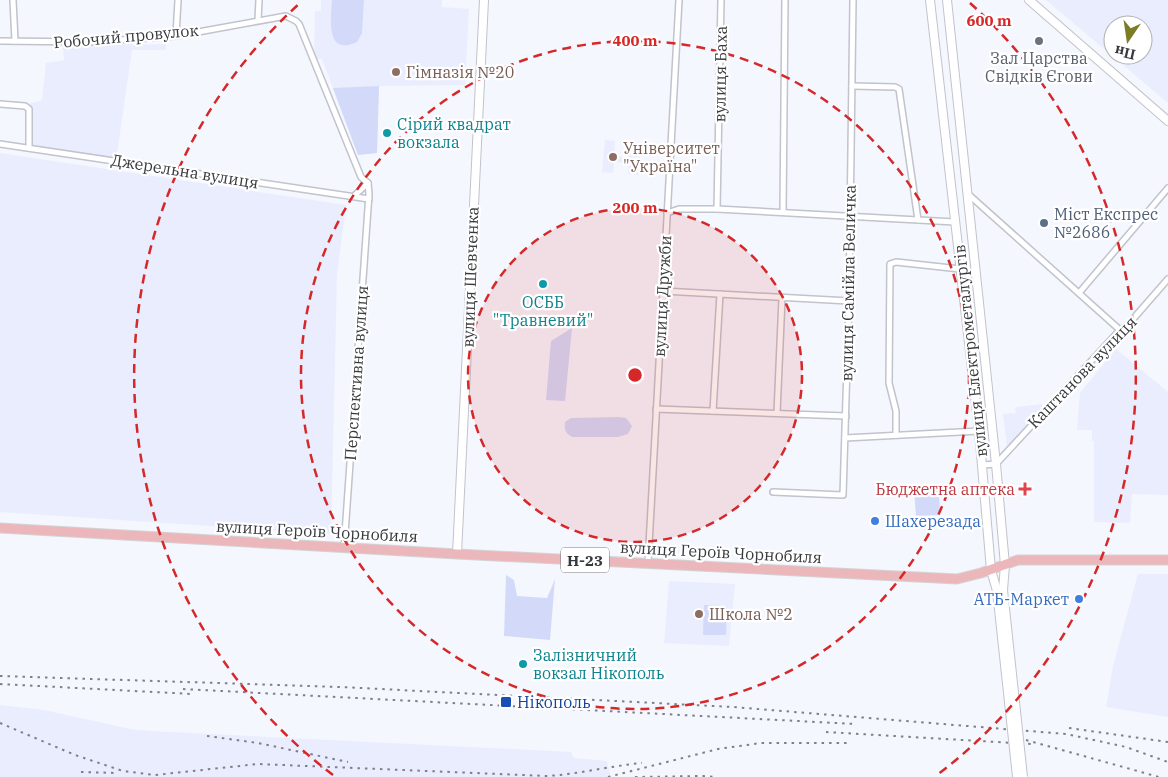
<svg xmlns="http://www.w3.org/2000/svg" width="1168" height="777" font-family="'IBM Plex Serif',serif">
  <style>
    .built { fill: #e9edfe; fill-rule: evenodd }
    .green { fill: #d3daf9 }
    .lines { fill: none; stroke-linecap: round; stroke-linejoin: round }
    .street-casing { stroke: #c1c3cd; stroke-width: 8 }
    .secondary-casing { stroke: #c1c3cd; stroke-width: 10 }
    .primary-casing { stroke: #d3d3d4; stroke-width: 11 }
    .street { stroke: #fff; stroke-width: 5 }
    .secondary { stroke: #fff; stroke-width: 8 }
    .primary { stroke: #ebb7bb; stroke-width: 9 }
    .rail { stroke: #7f8085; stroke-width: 2; stroke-dasharray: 2.5 5; stroke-linecap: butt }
    .secondary-bridge-casing { stroke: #c1c3cd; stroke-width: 10; stroke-linecap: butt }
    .secondary-bridge { stroke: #fff; stroke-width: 8 }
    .ring { fill: none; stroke: #d62828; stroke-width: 2.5; stroke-dasharray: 9 6 }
    .worship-dot { fill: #6b7280; stroke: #fff; stroke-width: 2 }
    .education-dot { fill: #8d6e63; stroke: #fff; stroke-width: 2 }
    .culture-dot { fill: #0f9aa8; stroke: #fff; stroke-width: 2 }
    .service-dot { fill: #5c6f8a; stroke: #fff; stroke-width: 2 }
    .health-dot { fill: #e0444e; stroke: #fff; stroke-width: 2 }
    .shop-dot { fill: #3f7fe0; stroke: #fff; stroke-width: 2 }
    .transit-dot { fill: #1a4fb4; stroke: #fff; stroke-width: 2 }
    .labels { text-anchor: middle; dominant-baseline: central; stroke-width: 4.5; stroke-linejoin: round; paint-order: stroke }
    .shield { fill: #fff; stroke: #747477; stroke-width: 1 }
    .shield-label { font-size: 15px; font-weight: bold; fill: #38393d }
    .street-label { font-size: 16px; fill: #38393d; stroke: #fff }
    .worship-label { font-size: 16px; fill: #5b616d; stroke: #fff }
    .education-label { font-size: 16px; fill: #785e54; stroke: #fff; text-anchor: start }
    .culture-label { font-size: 16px; fill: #0d838f; stroke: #fff; text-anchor: start }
    .service-label { font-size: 16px; fill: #4e5e75; stroke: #fff; text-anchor: start }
    .health-label { font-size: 16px; fill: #be3a42; stroke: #fff; text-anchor: end }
    .shop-label { font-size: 16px; fill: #366cbe; stroke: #fff; text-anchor: start }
    .transit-label { font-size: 16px; fill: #164399; stroke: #fff; text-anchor: start }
    .centre { fill: #d62828; stroke: #fff; stroke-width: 2.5 }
    .ring-label { font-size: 15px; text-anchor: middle; font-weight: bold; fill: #d62828; stroke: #fff; stroke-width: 4.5; stroke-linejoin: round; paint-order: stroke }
  </style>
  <rect width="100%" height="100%" fill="#f5f7ff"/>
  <!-- built -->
  <g class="built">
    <polygon points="321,0 442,0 442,7 469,9 465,85 379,86 377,153 358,155 322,59 314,59 315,11 321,11"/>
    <path d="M1046,0h122v103l-20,-17zM1113,25h30v30h-30z"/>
    <polygon points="133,42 133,45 166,44 166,50 132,50 116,160 30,146 30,103 37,102 42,100 46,63 64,60 63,47"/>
    <polygon points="605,140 615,141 614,156 629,158 631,142 641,143 639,175 628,174 629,163 614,162 613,173 602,172"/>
    <polygon points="0,153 346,205 337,275 331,534 0,512"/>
    <polygon points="1116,349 1168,392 1168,495 1132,494 1130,523 1094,522 1094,441 1092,441 1092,430 1077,430 1080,393"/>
    <polygon points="1042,404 1042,410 1007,447 1003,414 1016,413 1015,407"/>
    <polygon points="1138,574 1168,574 1168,717 1106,707 1113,666"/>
    <polygon points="669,581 735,584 729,646 664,643"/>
    <polygon points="0,705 44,710 130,729 150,731 571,752 574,758 607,761 611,777 0,777"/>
  </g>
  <!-- green -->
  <g class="green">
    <path d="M332,0h32l-2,33 -5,9c-32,15 -26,-24 -25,-42z"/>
    <polygon points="379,86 377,153 358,155 333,88"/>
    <polygon points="572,328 565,401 546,400 551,341"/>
    <path d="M619,417l7,1 6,8 -4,8 -10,3h-46c-7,-4 -8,-8 -7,-15l6,-4z"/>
    <polygon points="939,490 940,515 916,516 914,491"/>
    <polygon points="506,575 514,580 517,596 547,598 555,579 550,640 504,636"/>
    <polygon points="704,605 727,606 726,635 703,635"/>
  </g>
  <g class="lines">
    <defs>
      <g id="street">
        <polyline points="13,0 15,41"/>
        <polyline points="258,20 259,0"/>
        <polyline points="176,36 178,0"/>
        <polyline points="0,41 89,42 176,36 286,16 296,21 299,24 361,177 368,183 369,194 344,548"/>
        <polyline points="852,86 895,87 899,89 918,220"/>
        <polyline points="0,104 25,106 29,109 29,148"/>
        <polyline points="0,144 369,199"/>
        <polyline points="968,194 1120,330"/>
        <polyline points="354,196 368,183"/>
        <polyline points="717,209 721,0"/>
        <polyline points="783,212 785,0"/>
        <polyline points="667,213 679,209 717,209 955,222"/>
        <polyline points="663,291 849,301"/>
        <polyline points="1079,293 1168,188"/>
        <polyline points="656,409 846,416"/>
        <polyline points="713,411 720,294"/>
        <polyline points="777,413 782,298"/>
        <polyline points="896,435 896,411 889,383 890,264 896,262 960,269"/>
        <polyline points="845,438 979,431"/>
        <polyline points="983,465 996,464 1120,330 1127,326 1168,279"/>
        <polyline points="773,492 843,495 849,301 853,0"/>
        <polyline points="648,563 679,0"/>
      </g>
      <g id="secondary">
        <polyline points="930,0 979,431 991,570 997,591 1009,702"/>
        <polyline points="947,0 996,464 1005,565 1003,590 1015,702"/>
        <polyline points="1029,0 1168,121"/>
        <polyline points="457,554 484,0"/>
      </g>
      <polyline id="primary" points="0,528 457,554 957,579 981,573 1018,560 1168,560"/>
    </defs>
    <!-- street casing -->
    <use href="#street" class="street-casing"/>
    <!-- secondary casing -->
    <use href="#secondary" class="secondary-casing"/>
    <!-- primary casing -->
    <use href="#primary" class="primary-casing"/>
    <!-- street -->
    <use href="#street" class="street"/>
    <!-- secondary -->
    <use href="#secondary" class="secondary"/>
    <!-- primary -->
    <use href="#primary" class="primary"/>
    <!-- rail -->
    <g class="rail">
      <polyline points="0,676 341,687 733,707 1066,734 1126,747 1168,762"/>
      <polyline points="0,684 192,694"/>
      <polyline points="183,689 855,724"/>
      <path d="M0,723l75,32 48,16 32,4 103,-11 289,12c32,-2 63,-10 95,-13"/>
      <polyline points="1069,728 1168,742"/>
      <polyline points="826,732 1031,744"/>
      <polyline points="207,736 258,743 348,762"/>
      <polyline points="1026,740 1159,777"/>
      <polyline points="81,772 118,773"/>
      <polyline points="608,777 718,749 761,743 851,743"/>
      <polyline points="635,777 703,776 717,777"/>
    </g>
    <defs>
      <g id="secondary-bridge">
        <polyline points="1009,702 1017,777"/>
        <polyline points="1015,702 1023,777"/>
      </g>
    </defs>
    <!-- secondary-bridge casing -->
    <use href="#secondary-bridge" class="secondary-bridge-casing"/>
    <!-- secondary-bridge -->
    <use href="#secondary-bridge" class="secondary-bridge"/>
  </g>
  <!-- distance rings -->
  <circle cx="635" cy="375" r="167" fill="#d62828" fill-opacity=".12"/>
  <g class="ring">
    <circle cx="635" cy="375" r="167"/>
    <circle cx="635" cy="375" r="334"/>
    <path d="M333 775A501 501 0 0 1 300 3M970 3A501 501 0 0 1 937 775"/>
  </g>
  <!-- markers -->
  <circle class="worship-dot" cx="1039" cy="41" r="5"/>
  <g class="education-dot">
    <circle cx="396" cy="72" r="5"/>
    <circle cx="613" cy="157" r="5"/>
    <circle cx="699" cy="614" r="5"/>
  </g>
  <g class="culture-dot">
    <circle cx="387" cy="133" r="5"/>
    <circle cx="543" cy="284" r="5"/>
    <circle cx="523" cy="664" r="5"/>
  </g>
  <circle class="service-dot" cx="1044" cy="223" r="5"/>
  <path class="health-dot" d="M1022.5 481.5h5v5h5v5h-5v5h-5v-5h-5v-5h5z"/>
  <g class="shop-dot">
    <circle cx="875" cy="521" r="5"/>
    <circle cx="1079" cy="599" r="5"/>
  </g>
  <rect class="transit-dot" x="500" y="696" width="12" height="12" rx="2.5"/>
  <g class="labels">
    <!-- shield labels -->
    <rect class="shield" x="561" y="547.5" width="48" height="25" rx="4"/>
    <g class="shield-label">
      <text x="585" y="560">Н-23</text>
    </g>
    <!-- street labels -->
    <g class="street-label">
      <text transform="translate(126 36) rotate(-5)">Робочий провулок</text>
      <text transform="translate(720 74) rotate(-89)">вулиця Баха</text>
      <text transform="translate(185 171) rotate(9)">Джерельна вулиця</text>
      <text transform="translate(470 277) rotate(-88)">вулиця Шевченка</text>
      <text transform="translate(848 283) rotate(-89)">вулиця Самійла Величка</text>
      <text transform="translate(662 296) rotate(-87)">вулиця Дружби</text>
      <text transform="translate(970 351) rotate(-96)">вулиця Електрометалургів</text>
      <text transform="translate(1082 372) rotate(-46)">Каштанова вулиця</text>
      <text transform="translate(356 373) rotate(-86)">Перспективна вулиця</text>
      <text transform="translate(317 531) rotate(3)">вулиця Героїв Чорнобиля</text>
      <text transform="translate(721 552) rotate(3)">вулиця Героїв Чорнобиля</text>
    </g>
    <!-- worship labels -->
    <g class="worship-label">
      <text x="1039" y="58">Зал Царства<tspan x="1039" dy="18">Свідків Єгови</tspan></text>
    </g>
    <!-- education labels -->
    <g class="education-label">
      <text x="406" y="72">Гімназія №20</text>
      <text x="623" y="148">Університет<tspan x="623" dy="18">"Україна"</tspan></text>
      <text x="709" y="614">Школа №2</text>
    </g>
    <!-- culture labels -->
    <g class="culture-label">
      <text x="397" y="124">Сірий квадрат<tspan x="397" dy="18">вокзала</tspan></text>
      <text x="543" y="302" text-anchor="middle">ОСББ<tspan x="543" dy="18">"Травневий"</tspan></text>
      <text x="533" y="655">Залізничний<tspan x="533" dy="18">вокзал Нікополь</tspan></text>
    </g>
    <!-- service labels -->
    <g class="service-label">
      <text x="1054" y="214">Міст Експрес<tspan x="1054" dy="18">№2686</tspan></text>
    </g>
    <!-- health labels -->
    <g class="health-label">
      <text x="1015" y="489">Бюджетна аптека</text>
    </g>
    <!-- shop labels -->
    <g class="shop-label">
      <text x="885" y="521">Шахерезада</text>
      <text x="1069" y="599" text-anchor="end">АТБ-Маркет</text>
    </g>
    <!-- transit labels -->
    <g class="transit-label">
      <text x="517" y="702">Нікополь</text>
    </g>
  </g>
  <circle cx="635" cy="375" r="8" class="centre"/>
  <g class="ring-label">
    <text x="989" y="26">600 m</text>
    <text x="635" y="46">400 m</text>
    <text x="635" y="213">200 m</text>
  </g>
  <!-- north arrow -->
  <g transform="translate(1128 40) rotate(193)"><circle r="24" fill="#ffffff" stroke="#afb0b1"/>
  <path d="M0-4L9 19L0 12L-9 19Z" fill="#7b7d25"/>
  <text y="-8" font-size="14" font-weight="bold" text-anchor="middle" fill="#38393d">Пн</text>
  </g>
</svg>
